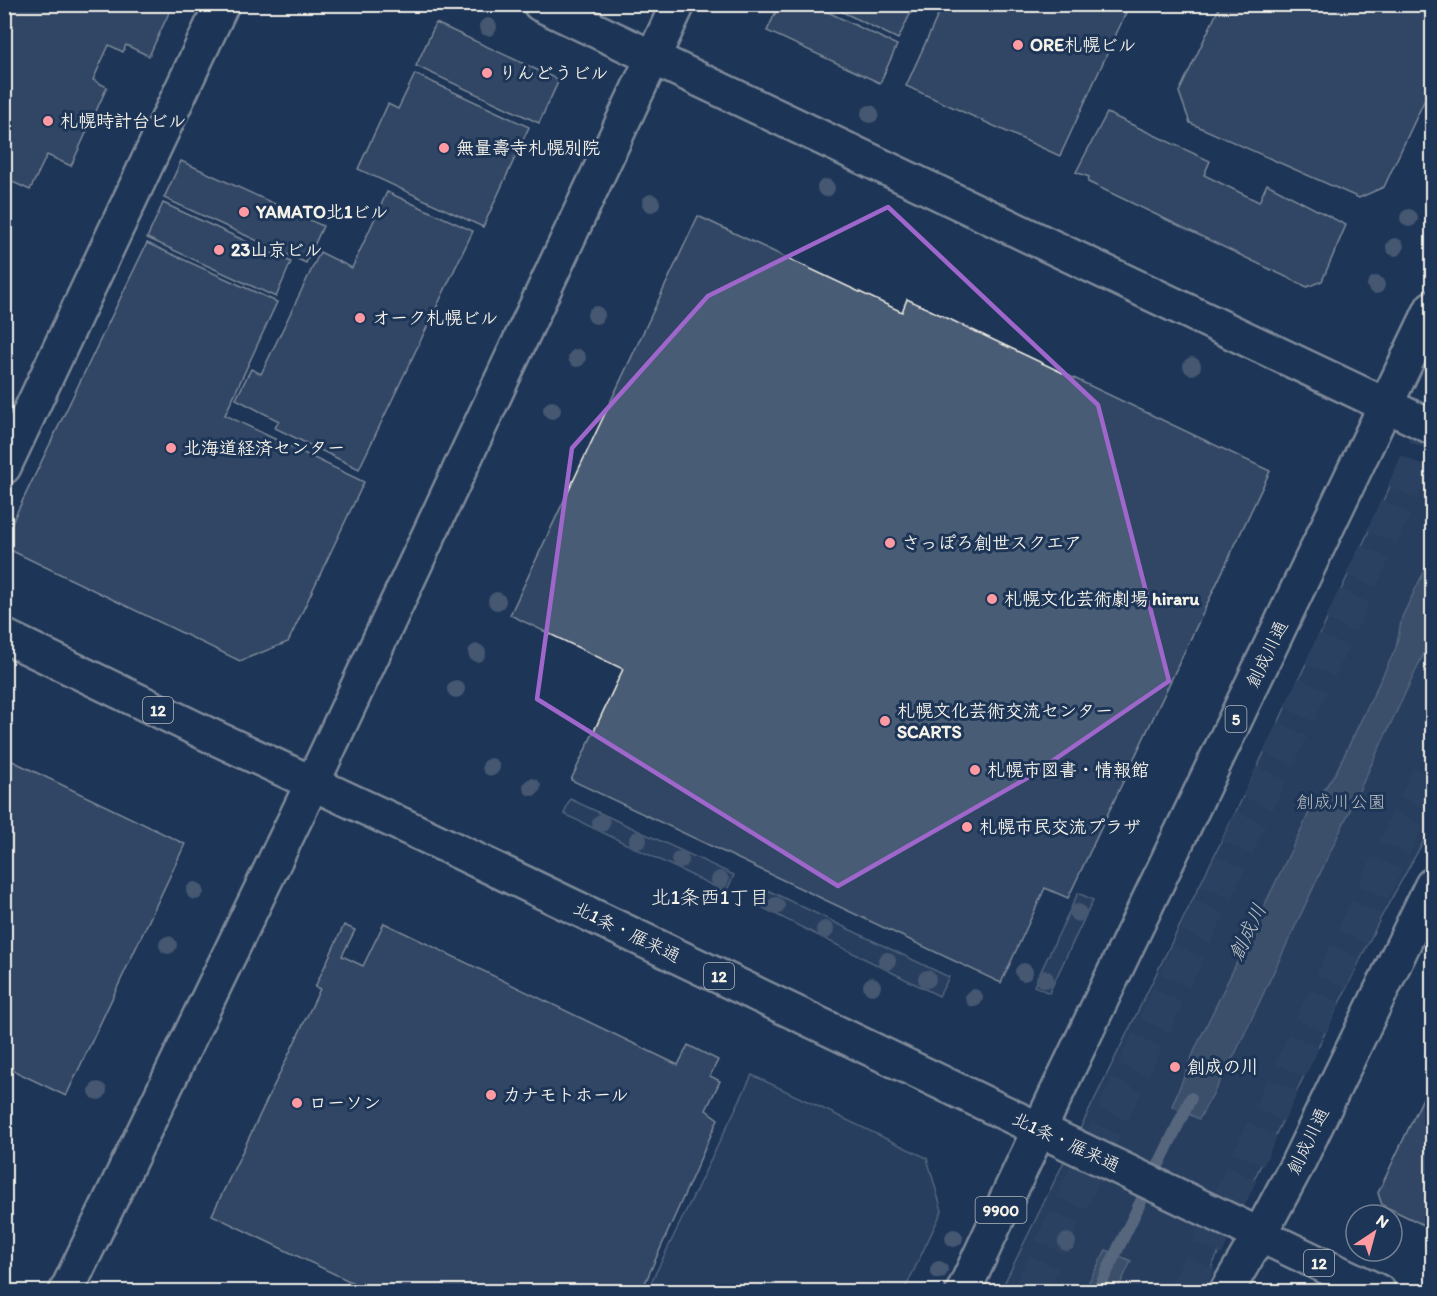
<svg xmlns="http://www.w3.org/2000/svg" width="1437" height="1296" font-family="Itim,'Klee One',sans-serif">
  <style>
    .green { fill: #354a67; stroke: #949ea8; stroke-width: 1.5 }
    .water { fill: #5e6d82; stroke: #9aa2ab; stroke-width: 1.5 }
    .lines { fill: none; stroke-linecap: round; stroke-linejoin: round }
    .stream { stroke: #9aa2ab; stroke-width: 12 }
    .building { fill: #485b74; stroke: #f4f1e8; stroke-width: 1.5 }
    .minor-tunnel { stroke: #3d516d; stroke-width: 33; stroke-dasharray: 33 16; stroke-linecap: butt }
    .minor-casing { stroke: #f4f1e8; stroke-width: 38 }
    .major-casing { stroke: #f4f1e8; stroke-width: 38 }
    .highway-casing { stroke: #f4f1e8; stroke-width: 38 }
    .minor { stroke: #1d3557; stroke-width: 33 }
    .major { stroke: #1d3557; stroke-width: 33 }
    .highway { stroke: #1d3557; stroke-width: 33 }
    .tree { fill: #748191 }
    .marked { fill: none; stroke: #9f67cb; stroke-width: 4.5; stroke-linejoin: round }
    .poi-dot { fill: #ff9aa2; stroke: #1d3557; stroke-width: 2 }
    .labels { text-anchor: middle; dominant-baseline: central; stroke-width: 6; stroke-linejoin: round; paint-order: stroke }
    .shield { fill: #1d3557; stroke: #b4b9bc; stroke-width: 1.5 }
    .shield-label { font-size: 16px; font-weight: bold; fill: #f4f1e8 }
    .poi-label { font-size: 18px; font-weight: bold; fill: #f4f1e8; stroke: #1d3557; text-anchor: start }
    .street-label { font-size: 18px; fill: #f4f1e8; stroke: #1d3557 }
    .park-label { font-size: 18px; fill: #bbbfc1; stroke: #1d3557 }
    .neighbourhood-label { font-size: 20px; fill: #f4f1e8; stroke: #1d3557 }
    .water-label { font-size: 20px; font-style: italic; fill: #c0c3c4; stroke: #1d3557 }
  </style>
  <rect width="100%" height="100%" fill="#1d3557"/>
  <filter id="ink" filterUnits="userSpaceOnUse"><feTurbulence type="fractalNoise" baseFrequency=".0167" numOctaves="2"/><feDisplacementMap in="SourceGraphic" scale="12" xChannelSelector="R" yChannelSelector="G"/><feConvolveMatrix kernelMatrix="1 2 1 2 8 2 1 2 1" color-interpolation-filters="sRGB"/></filter>
  <g filter="url(#ink)">
    <!-- green -->
    <g class="green">
      <polygon points="1424,467 1432,471 1432,826 1379,921 1200,1291 1000,1292 1244,795 1393,480"/>
      <polygon points="570,799 734,875 726,892 564,814"/>
      <polygon points="763,888 949,977 939,996 755,904"/>
      <polygon points="1078,893 1093,900 1049,993 1034,986"/>
      <polygon points="752,1075 927,1158 942,1211 904,1291 647,1291"/>
    </g>
    <!-- water -->
    <g class="water">
      <polygon points="1432,555 1432,636 1234,1056 1199,1119 1172,1106 1196,1047 1312,807 1336,772 1396,648 1402,617"/>
      <polygon points="1106,1250 1131,1261 1117,1291 1084,1291"/>
    </g>
    <g class="lines">
      <!-- stream -->
      <polyline class="stream" points="1097,1292 1191,1098"/>
    </g>
    <!-- building -->
    <g class="building">
      <polygon points="4,4 173,4 149,56 126,45 123,52 109,45 93,80 107,87 71,166 47,155 30,190 4,178"/>
      <polygon points="793,4 811,4 897,45 880,83 767,31 779,5 791,10"/>
      <polygon points="826,4 915,4 898,39"/>
      <polygon points="943,4 1130,4 1060,156 906,86"/>
      <polygon points="1221,4 1432,4 1432,84 1384,187 1359,198 1190,123 1179,92"/>
      <polygon points="436,23 559,80 539,123 416,66"/>
      <polygon points="415,74 529,127 483,227 358,169 388,104 398,109"/>
      <polygon points="1107,113 1210,161 1204,175 1259,202 1267,184 1346,225 1322,281 1307,287 1088,182 1089,177 1076,172"/>
      <polygon points="181,161 323,226 306,263 164,198"/>
      <polygon points="387,192 473,231 359,469 275,428 279,421 236,399 251,369 261,374 320,252 352,268"/>
      <polygon points="163,203 291,262 276,297 147,238"/>
      <polygon points="698,216 902,312 907,299 1270,471 1068,898 1045,888 1001,983 571,780 623,669 510,615"/>
      <polygon points="147,243 277,302 225,415 364,482 288,642 240,661 4,547 4,539"/>
      <polygon points="4,757 185,844 66,1096 4,1066"/>
      <polygon points="384,923 678,1065 688,1045 718,1060 710,1076 720,1081 706,1110 718,1119 641,1292 372,1292 212,1215 320,989 315,987 344,925 355,930 342,956 363,966"/>
      <polygon points="1432,1079 1432,1229 1382,1205 1378,1193"/>
    </g>
    <g class="lines">
      <!-- minor-tunnel -->
      <g class="minor-tunnel">
        <polyline points="1030,1292 1432,429"/>
        <polyline points="1186,1292 1432,767"/>
      </g>
      <defs>
        <g id="minor">
          <polyline points="540,4 1432,427"/>
          <polyline points="4,467 222,4"/>
          <polyline points="66,1292 313,782 678,4"/>
        </g>
        <g id="major">
          <polyline points="963,1292 1039,1130"/>
          <polyline points="1226,1292 1260,1234"/>
        </g>
        <g id="highway">
          <polyline points="4,636 205,733 428,837 1379,1292"/>
          <polyline points="1039,1130 1432,308"/>
          <polyline points="1260,1234 1297,1165 1432,885"/>
        </g>
      </defs>
      <!-- minor casing -->
      <use href="#minor" class="minor-casing"/>
      <!-- major casing -->
      <use href="#major" class="major-casing"/>
      <!-- highway casing -->
      <use href="#highway" class="highway-casing"/>
      <!-- minor -->
      <use href="#minor" class="minor"/>
      <!-- major -->
      <use href="#major" class="major"/>
      <!-- highway -->
      <use href="#highway" class="highway"/>
    </g>
    <!-- trees -->
    <g class="tree">
      <circle cx="488" cy="27" r="9"/>
      <circle cx="870" cy="114" r="9"/>
      <circle cx="826" cy="188" r="9"/>
      <circle cx="651" cy="203" r="9"/>
      <circle cx="1409" cy="218" r="9"/>
      <circle cx="1395" cy="247" r="9"/>
      <circle cx="1376" cy="285" r="9"/>
      <circle cx="596" cy="315" r="9"/>
      <circle cx="577" cy="358" r="9"/>
      <circle cx="1192" cy="366" r="9"/>
      <circle cx="552" cy="410" r="9"/>
      <circle cx="497" cy="601" r="9"/>
      <circle cx="477" cy="653" r="9"/>
      <circle cx="456" cy="689" r="9"/>
      <circle cx="491" cy="767" r="9"/>
      <circle cx="532" cy="787" r="9"/>
      <circle cx="601" cy="823" r="9"/>
      <circle cx="638" cy="840" r="9"/>
      <circle cx="680" cy="860" r="9"/>
      <circle cx="720" cy="880" r="9"/>
      <circle cx="195" cy="891" r="9"/>
      <circle cx="776" cy="906" r="9"/>
      <circle cx="1078" cy="913" r="9"/>
      <circle cx="825" cy="930" r="9"/>
      <circle cx="168" cy="945" r="9"/>
      <circle cx="887" cy="961" r="9"/>
      <circle cx="1024" cy="972" r="9"/>
      <circle cx="927" cy="979" r="9"/>
      <circle cx="1045" cy="979" r="9"/>
      <circle cx="872" cy="986" r="9"/>
      <circle cx="974" cy="998" r="9"/>
      <circle cx="98" cy="1091" r="9"/>
      <circle cx="954" cy="1238" r="9"/>
      <circle cx="1067" cy="1242" r="9"/>
      <circle cx="939" cy="1270" r="9"/>
    </g>
  </g>
  <!-- marked area -->
  <path d="M0 0H1437V1296H0ZM888,207l210,198 71,276 -140,96 -191,109 -301,-187 35,-251 136,-152z" fill="#1d3557" fill-opacity=".55" fill-rule="evenodd"/>
  <path class="marked" d="M888,207l210,198 71,276 -140,96 -191,109 -301,-187 35,-251 136,-152z"/>
  <!-- markers -->
  <g class="poi-dot">
    <circle cx="1018" cy="45" r="6"/>
    <circle cx="487" cy="73" r="6"/>
    <circle cx="48" cy="121" r="6"/>
    <circle cx="444" cy="148" r="6"/>
    <circle cx="244" cy="212" r="6"/>
    <circle cx="219" cy="250" r="6"/>
    <circle cx="360" cy="318" r="6"/>
    <circle cx="171" cy="448" r="6"/>
    <circle cx="890" cy="543" r="6"/>
    <circle cx="992" cy="599" r="6"/>
    <circle cx="885" cy="721" r="6"/>
    <circle cx="975" cy="770" r="6"/>
    <circle cx="967" cy="827" r="6"/>
    <circle cx="1175" cy="1067" r="6"/>
    <circle cx="491" cy="1095" r="6"/>
    <circle cx="297" cy="1103" r="6"/>
  </g>
  <g class="labels">
    <!-- shield labels -->
    <g class="shield">
      <rect x="143" y="697" width="30" height="26" rx="4.5"/>
      <rect x="1225.5" y="706" width="21" height="26" rx="4.5"/>
      <rect x="704" y="963" width="30" height="26" rx="4.5"/>
      <rect x="975.5" y="1197" width="51" height="26" rx="4.5"/>
      <rect x="1304" y="1250" width="30" height="26" rx="4.5"/>
    </g>
    <g class="shield-label">
      <text x="158" y="710">12</text>
      <text x="1236" y="719">5</text>
      <text x="719" y="976">12</text>
      <text x="1001" y="1210">9900</text>
      <text x="1319" y="1263">12</text>
    </g>
    <!-- poi labels -->
    <g class="poi-label">
      <text x="1030" y="45">ORE札幌ビル</text>
      <text x="499" y="73">りんどうビル</text>
      <text x="60" y="121">札幌時計台ビル</text>
      <text x="456" y="148">無量壽寺札幌別院</text>
      <text x="256" y="212">YAMATO北1ビル</text>
      <text x="231" y="250">23山京ビル</text>
      <text x="372" y="318">オーク札幌ビル</text>
      <text x="183" y="448">北海道経済センター</text>
      <text x="902" y="543">さっぽろ創世スクエア</text>
      <text x="1004" y="599">札幌文化芸術劇場 hiraru</text>
      <text x="897" y="711">札幌文化芸術交流センター<tspan x="897" dy="21">SCARTS</tspan></text>
      <text x="987" y="770">札幌市図書・情報館</text>
      <text x="979" y="827">札幌市民交流プラザ</text>
      <text x="1187" y="1067">創成の川</text>
      <text x="503" y="1095">カナモトホール</text>
      <text x="309" y="1103">ローソン</text>
    </g>
    <!-- street labels -->
    <g class="street-label">
      <text transform="translate(1267 654) rotate(-64)">創成川通</text>
      <text transform="translate(627 932) rotate(26)">北1条・雁来通</text>
      <text transform="translate(1308 1141) rotate(-64)">創成川通</text>
      <text transform="translate(1066 1142) rotate(25)">北1条・雁来通</text>
    </g>
    <!-- park labels -->
    <g class="park-label">
      <text x="1341" y="802">創成川公園</text>
    </g>
    <!-- neighbourhood labels -->
    <g class="neighbourhood-label">
      <text x="710" y="897">北1条西1丁目</text>
    </g>
    <!-- water labels -->
    <g class="water-label">
      <text transform="translate(1247 932) rotate(-64)">創成川</text>
    </g>
  </g>
  <!-- margin -->
  <rect width="1437" height="1296" fill="none" stroke="#1d3557" stroke-width="24"/>
  <rect x="12" y="12" width="1413" height="1272" fill="none" stroke="#f4f1e8" stroke-width="2" filter="url(#ink)"/>
  <!-- north arrow -->
  <g transform="translate(1374 1233) rotate(36)"><circle r="28" fill="#1d3557" stroke="#738091" stroke-width="1.5"/>
  <path d="M0-4.5L10 22L0 15L-10 22Z" fill="#ff9aa2"/>
  <text y="-9" font-size="16" font-weight="bold" text-anchor="middle" fill="#f4f1e8">N</text>
  </g>
</svg>
